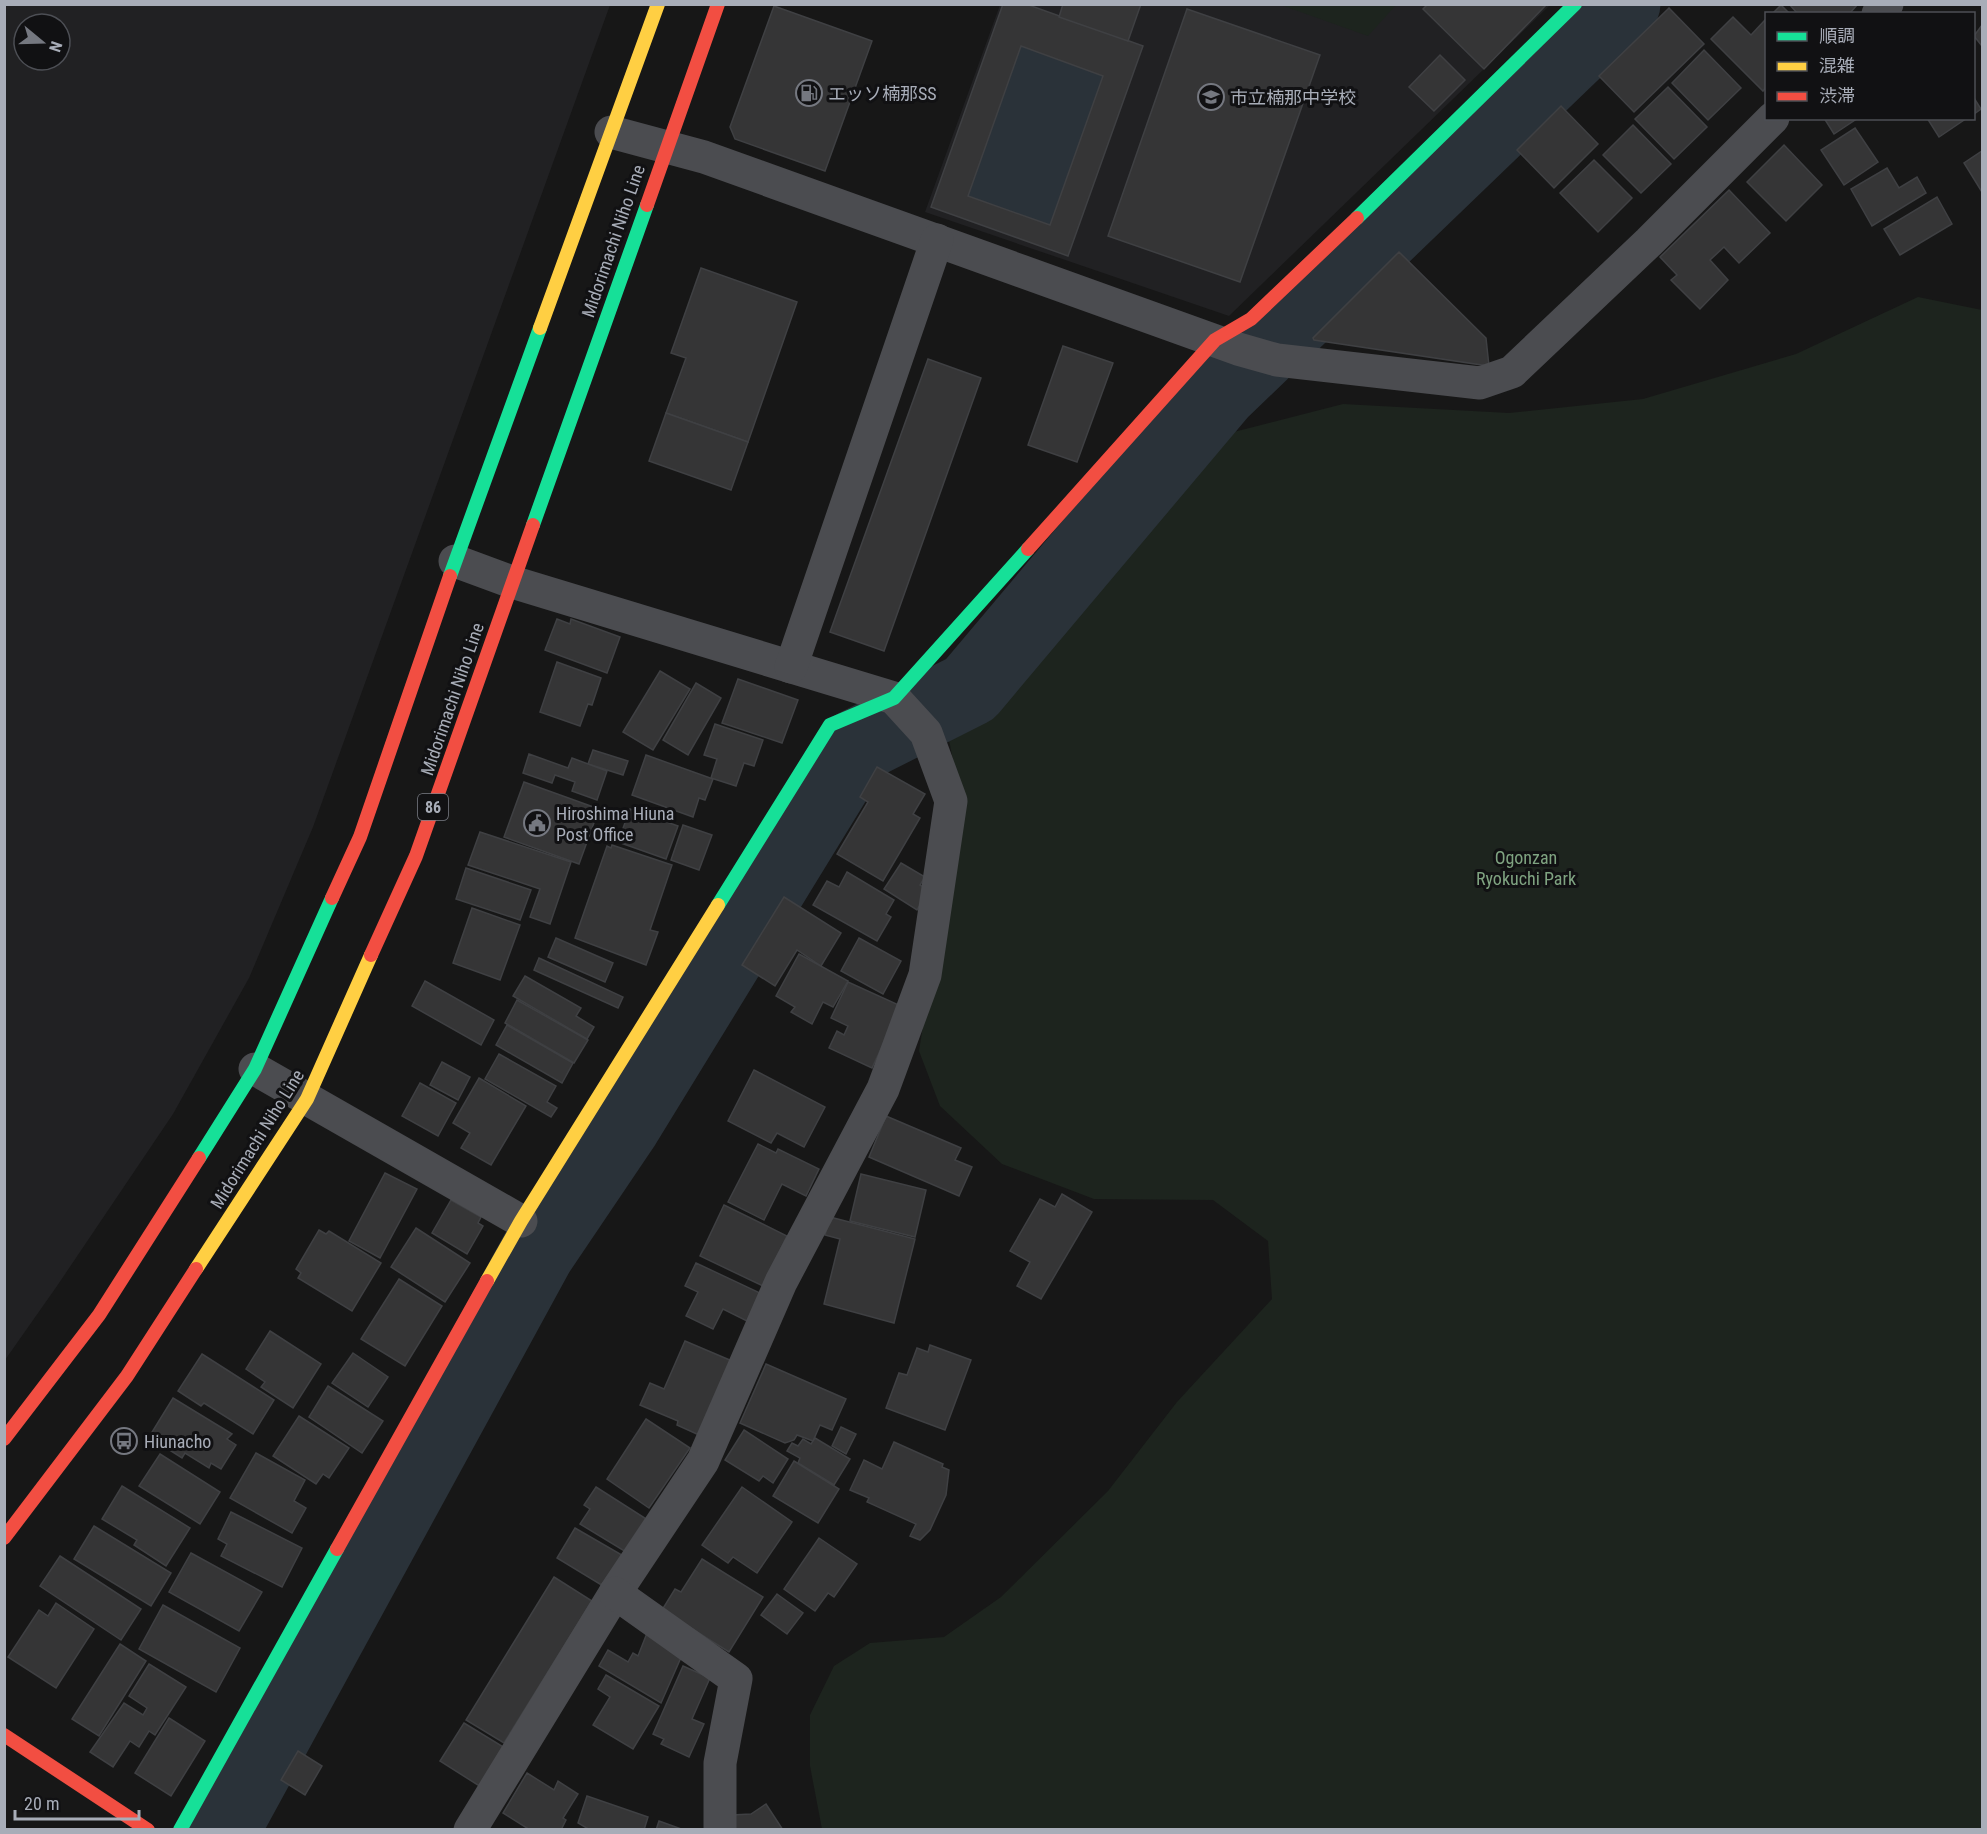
<svg xmlns="http://www.w3.org/2000/svg" width="1987" height="1834" font-family="'Roboto Condensed','Noto Sans JP',sans-serif">
  <style>
    .built { fill: #212123; fill-rule: evenodd }
    .green { fill: #1d241e }
    .water { fill: #2a3239 }
    .lines { fill: none; stroke-linecap: round; stroke-linejoin: round }
    .river { stroke: #2a3239; stroke-width: 75 }
    .building { fill: #353536; stroke: #3f4043; stroke-width: 1.5; fill-rule: evenodd }
    .street { stroke: #4b4c50; stroke-width: 33 }
    .fast { stroke: #16e098; stroke-width: 14 }
    .slow { stroke: #ffcf43; stroke-width: 14 }
    .jam { stroke: #f24e42; stroke-width: 14 }
    .labels { text-anchor: middle; dominant-baseline: central; stroke-width: 6; stroke-linejoin: round; paint-order: stroke }
    .shield { fill: #111113; stroke: #7b7e86; stroke-width: 1.5 }
    .shield-label { font-size: 16px; font-weight: bold; fill: #a8adb8 }
    .poi-label { font-size: 18px; fill: #a8adb8; stroke: #111113; text-anchor: start }
    .street-label { font-size: 18px; fill: #a8adb8; stroke: #111113 }
    .park-label { font-size: 18px; fill: #7fa381; stroke: #111113 }
  </style>
  <rect width="100%" height="100%" fill="#171717"/>
  <!-- built -->
  <g class="built">
    <path d="M5,4l605,1 -297,822 -64,151 -76,136 -116,172 -52,74zM24,24h36v36h-36z"/>
    <polygon points="1000,5 1550,5 1229,316 925,212"/>
  </g>
  <!-- green -->
  <g class="green">
    <polygon points="1281,5 1396,5 1368,36"/>
    <polygon points="1918,297 1982,310 1982,1829 822,1829 810,1766 810,1715 834,1666 870,1643 944,1637 1001,1597 1108,1491 1177,1402 1272,1299 1268,1241 1213,1200 1094,1199 1002,1164 940,1106 919,1051 960,794 944,716 984,683 1100,539 1214,437 1343,404 1509,413 1643,399 1796,354"/>
  </g>
  <!-- water -->
  <polygon class="water" points="1021,46 1103,76 1050,225 968,196"/>
  <g class="lines">
    <!-- river -->
    <polyline class="river" points="222,1830 537,1253 624,1124 855,747 970,689 1220,392 1623,4"/>
  </g>
  <!-- building -->
  <g class="building">
    <path d="M1003,4h23l117,42 -75,210 -137,-49zM1021,46l82,30 -53,149 -82,-29z"/>
    <polygon points="1063,4 1141,4 1128,41 1059,17"/>
    <polygon points="1428,4 1547,4 1484,69 1423,9"/>
    <polygon points="1789,4 1858,4 1849,14 1798,14"/>
    <polygon points="1781,5 1790,14 1772,14"/>
    <polygon points="774,6 872,41 825,171 735,139 730,127"/>
    <polygon points="1669,8 1704,44 1634,112 1599,76"/>
    <polygon points="1187,9 1320,55 1240,282 1108,236"/>
    <polygon points="1733,17 1751,35 1766,19 1766,87 1763,91 1711,39"/>
    <polygon points="1982,25 1982,46 1974,36"/>
    <polygon points="1704,50 1741,88 1708,120 1672,83"/>
    <polygon points="1440,55 1465,80 1434,111 1409,87"/>
    <polygon points="1668,87 1707,127 1674,159 1635,119"/>
    <polygon points="1974,98 1981,109 1974,114"/>
    <polygon points="1561,106 1598,144 1554,188 1517,150"/>
    <polygon points="1824,118 1858,118 1834,134"/>
    <polygon points="1927,118 1967,118 1939,137"/>
    <polygon points="1633,125 1671,164 1641,193 1603,155"/>
    <polygon points="1855,128 1878,162 1844,185 1821,150"/>
    <polygon points="1784,145 1822,185 1786,221 1747,182"/>
    <polygon points="1982,151 1982,192 1964,163"/>
    <polygon points="1594,160 1632,198 1598,232 1560,193"/>
    <polygon points="1887,168 1899,188 1917,177 1926,193 1872,226 1851,189"/>
    <polygon points="1729,190 1770,233 1739,263 1724,247 1710,260 1728,280 1700,309 1671,280 1677,275 1660,257"/>
    <polygon points="1937,197 1952,224 1900,255 1884,229"/>
    <polygon points="1399,252 1486,338 1489,366 1314,340 1313,338"/>
    <polygon points="701,268 797,302 748,442 666,413 686,358 671,353"/>
    <polygon points="1063,346 1113,363 1077,462 1028,445"/>
    <polygon points="928,359 981,378 884,651 830,632"/>
    <polygon points="666,413 748,442 731,490 649,461"/>
    <polygon points="557,619 570,624 571,619 620,637 607,673 545,650"/>
    <polygon points="557,662 601,678 592,705 588,704 580,726 540,712"/>
    <polygon points="660,671 690,689 653,750 623,732"/>
    <polygon points="738,679 798,700 782,743 722,723"/>
    <polygon points="696,683 721,698 688,755 663,740"/>
    <polygon points="715,724 763,740 754,766 744,763 736,786 711,778 717,759 704,755"/>
    <polygon points="593,750 628,761 623,775 588,764"/>
    <polygon points="529,754 568,768 572,758 607,771 597,800 572,791 575,782 555,775 552,783 523,773"/>
    <polygon points="646,755 713,779 705,800 699,798 693,817 632,795"/>
    <polygon points="877,767 925,794 913,814 920,818 883,881 837,854 868,802 860,797"/>
    <polygon points="524,782 599,809 579,864 504,837"/>
    <polygon points="630,809 678,826 666,859 618,842"/>
    <polygon points="683,825 712,835 699,870 671,860"/>
    <polygon points="480,832 571,862 550,924 530,917 540,889 468,865"/>
    <polygon points="612,845 672,865 650,930 658,932 646,965 575,938 607,846 611,848"/>
    <polygon points="901,863 925,877 920,885 925,888 925,897 917,910 884,889"/>
    <polygon points="466,868 531,890 520,920 456,899"/>
    <polygon points="847,872 894,900 886,914 891,917 877,941 813,905 827,881 839,887"/>
    <polygon points="784,897 841,933 821,966 797,950 775,986 742,965"/>
    <polygon points="472,908 520,925 500,980 453,963"/>
    <polygon points="556,938 613,963 605,982 548,957"/>
    <polygon points="859,938 901,961 883,994 841,971"/>
    <polygon points="799,954 848,981 833,1007 823,1002 812,1024 791,1012 795,1007 776,996"/>
    <polygon points="539,958 623,997 618,1008 534,970"/>
    <polygon points="525,976 581,1008 576,1016 594,1027 587,1039 513,996"/>
    <polygon points="425,981 494,1020 481,1045 412,1006"/>
    <polygon points="848,982 901,1006 872,1068 829,1048 837,1031 844,1035 848,1026 831,1018"/>
    <polygon points="517,1000 588,1040 574,1063 505,1023"/>
    <polygon points="507,1025 573,1063 562,1083 496,1045"/>
    <polygon points="499,1054 556,1086 547,1102 557,1108 551,1117 485,1079"/>
    <polygon points="442,1062 470,1077 458,1100 430,1085"/>
    <polygon points="754,1070 825,1107 804,1147 777,1133 771,1143 728,1121"/>
    <polygon points="479,1078 526,1106 491,1165 461,1148 470,1133 453,1123"/>
    <polygon points="420,1083 456,1103 438,1136 402,1116"/>
    <polygon points="886,1116 961,1148 955,1160 972,1167 959,1196 869,1157"/>
    <polygon points="758,1144 776,1153 778,1149 819,1169 806,1196 782,1184 764,1220 728,1202"/>
    <polygon points="385,1173 417,1189 380,1258 349,1241"/>
    <polygon points="861,1174 926,1190 915,1237 850,1221"/>
    <polygon points="1062,1194 1092,1212 1041,1299 1017,1286 1030,1262 1010,1251 1040,1199 1055,1207"/>
    <polygon points="451,1200 481,1217 478,1223 483,1226 467,1254 432,1233"/>
    <polygon points="724,1205 787,1236 763,1286 700,1256"/>
    <polygon points="830,1217 915,1239 894,1323 824,1304 840,1239 825,1235"/>
    <polygon points="416,1228 470,1263 445,1302 391,1267"/>
    <polygon points="319,1230 326,1234 329,1231 381,1263 352,1311 298,1278 301,1273 296,1269"/>
    <polygon points="696,1263 760,1293 747,1321 723,1309 713,1329 686,1316 698,1292 685,1286"/>
    <polygon points="399,1279 442,1306 405,1366 361,1339"/>
    <polygon points="270,1331 321,1364 293,1408 261,1387 265,1382 246,1369"/>
    <polygon points="685,1341 732,1361 699,1435 677,1425 678,1421 640,1405 650,1383 664,1389"/>
    <polygon points="930,1345 971,1360 945,1430 886,1408 899,1373 907,1375 917,1348 928,1352"/>
    <polygon points="353,1353 388,1377 368,1407 332,1383"/>
    <polygon points="202,1354 274,1400 253,1434 204,1403 201,1406 178,1391"/>
    <polygon points="766,1364 846,1399 832,1430 820,1425 813,1441 797,1435 794,1440 785,1443 740,1423"/>
    <polygon points="328,1386 383,1421 362,1453 309,1417"/>
    <polygon points="173,1398 232,1434 227,1439 236,1445 221,1469 211,1463 209,1468 185,1453 182,1458 149,1437"/>
    <polygon points="299,1416 349,1448 329,1478 323,1474 316,1484 273,1456"/>
    <polygon points="646,1419 690,1448 649,1508 607,1479"/>
    <polygon points="841,1427 856,1434 846,1454 832,1446"/>
    <polygon points="744,1430 788,1459 773,1483 763,1476 759,1481 725,1460"/>
    <polygon points="815,1438 850,1459 834,1485 798,1463 800,1458 787,1451 792,1443 798,1446 803,1439 811,1444"/>
    <polygon points="894,1442 943,1464 942,1467 949,1470 946,1495 930,1530 920,1540 910,1536 916,1524 867,1502 869,1498 850,1490 864,1460 882,1469"/>
    <polygon points="256,1453 305,1480 294,1501 306,1508 292,1533 230,1498"/>
    <polygon points="160,1454 220,1492 200,1524 139,1486"/>
    <polygon points="794,1461 839,1489 818,1523 773,1496"/>
    <polygon points="122,1486 190,1528 166,1566 134,1545 137,1540 102,1519"/>
    <polygon points="596,1487 651,1522 631,1555 580,1524 590,1509 584,1505"/>
    <polygon points="742,1487 792,1522 757,1573 733,1557 728,1563 702,1545"/>
    <polygon points="231,1512 302,1548 282,1587 221,1556 227,1544 218,1539"/>
    <polygon points="94,1526 171,1573 151,1606 74,1559"/>
    <polygon points="575,1528 627,1558 608,1589 557,1558"/>
    <polygon points="819,1538 857,1564 834,1597 828,1593 815,1611 784,1589"/>
    <polygon points="191,1553 262,1592 239,1631 169,1592"/>
    <polygon points="60,1556 141,1609 121,1640 40,1586"/>
    <polygon points="702,1559 763,1597 729,1652 662,1610 675,1589 681,1592"/>
    <polygon points="554,1577 592,1601 504,1743 466,1720"/>
    <polygon points="777,1594 803,1613 787,1634 761,1615"/>
    <polygon points="56,1603 94,1629 56,1688 8,1657 39,1610 48,1616"/>
    <polygon points="163,1605 240,1648 216,1692 139,1649"/>
    <polygon points="647,1633 683,1653 661,1703 599,1666 608,1650 628,1662 633,1653 638,1656"/>
    <polygon points="120,1644 146,1661 99,1736 72,1719"/>
    <polygon points="149,1664 186,1687 155,1735 149,1731 139,1747 130,1741 113,1767 90,1752 124,1703 143,1715 147,1708 129,1696"/>
    <polygon points="683,1666 710,1678 692,1719 704,1724 689,1757 661,1744 664,1739 653,1734"/>
    <polygon points="606,1675 659,1706 633,1749 593,1725 610,1697 598,1689"/>
    <polygon points="169,1718 205,1741 171,1796 135,1773"/>
    <polygon points="464,1723 505,1748 481,1787 440,1761"/>
    <polygon points="298,1751 322,1766 305,1795 281,1780"/>
    <polygon points="527,1773 554,1790 558,1781 578,1794 563,1818 566,1820 561,1830 530,1830 503,1813"/>
    <polygon points="587,1796 648,1817 644,1830 590,1830 578,1823"/>
    <polygon points="766,1804 783,1830 733,1830 732,1815 751,1814"/>
    <polygon points="659,1821 684,1830 656,1830"/>
  </g>
  <g class="lines">
    <!-- street -->
    <g class="street">
      <polyline points="1878,14 1887,4"/>
      <polyline points="611,132 704,157 1238,349 1277,360 1480,383 1512,372 1649,242 1773,118"/>
      <polyline points="455,561 512,582 894,698 926,733 951,801 925,975 883,1089 781,1282 703,1461 615,1593 470,1830"/>
      <polyline points="791,667 937,240"/>
      <polyline points="255,1069 521,1221"/>
      <polyline points="615,1593 736,1679 720,1763 720,1830"/>
    </g>
    <!-- fast -->
    <g class="fast">
      <polyline points="1357,218 1575,4"/>
      <polyline points="533,525 647,205"/>
      <polyline points="450,576 540,328"/>
      <polyline points="718,905 830,725 894,698 1028,549"/>
      <polyline points="199,1158 255,1069 332,898"/>
      <polyline points="180,1830 337,1549"/>
    </g>
    <!-- slow -->
    <g class="slow">
      <polyline points="540,328 658,4"/>
      <polyline points="196,1269 307,1099 371,955"/>
      <polyline points="487,1281 521,1221 718,905"/>
    </g>
    <!-- jam -->
    <g class="jam">
      <polyline points="647,205 718,4"/>
      <polyline points="1028,549 1215,340 1251,319 1357,218"/>
      <polyline points="332,898 360,837 450,576"/>
      <polyline points="371,955 416,856 533,525"/>
      <polyline points="4,1439 99,1315 199,1158"/>
      <polyline points="4,1538 127,1376 196,1269"/>
      <polyline points="337,1549 487,1281"/>
      <polyline points="4,1735 148,1830"/>
    </g>
  </g>
  <!-- icons -->
  <defs>
    <symbol id="fuel-ring" viewBox="-11 -11 22 22"><circle r="9.5" fill="#111113" stroke="#757880" stroke-width="1.5"/><path d="M-5.5-6h7V0h2V4h1.3V-2.5L3-4.5l.8-.8L6-3V5H2.5V1h-1V6h-7ZM-4.2-4.7v3.2H.2V-4.7Z" fill="#757880"/></symbol>
    <symbol id="school-ring" viewBox="-11 -11 22 22"><circle r="9.5" fill="#111113" stroke="#757880" stroke-width="1.5"/><path d="M0-5L7-2L0 1L-7-2ZM-4 1L0 2.5L4 1V4Q0 6-4 4Z" fill="#757880"/></symbol>
    <symbol id="civic-ring" viewBox="-11 -11 22 22"><circle r="9.5" fill="#111113" stroke="#757880" stroke-width="1.5"/><path d="M-.6-6.5H3V-4.5H.6V-3L4-1V1h2V6H-6V1h2V-1L-.6-3ZM-1.2 2.5V6h2.4V2.5Z" fill="#757880"/></symbol>
    <symbol id="bus-ring" viewBox="-11 -11 22 22"><circle r="9.5" fill="#111113" stroke="#757880" stroke-width="1.5"/><path d="M-5-6H5V4H4V6H2V4H-2V6H-4V4H-5ZM-3.5-4V0h7V-4ZM-3.5 1.2v1.5H-2V1.2ZM2 1.2v1.5H3.5V1.2Z" fill="#757880"/></symbol>
  </defs>
  <g fill-rule="evenodd">
    <use href="#fuel-ring" x="794" y="78" width="30" height="30"/>
    <use href="#school-ring" x="1196" y="82" width="30" height="30"/>
    <use href="#civic-ring" x="522" y="808" width="30" height="30"/>
    <use href="#bus-ring" x="109" y="1426" width="30" height="30"/>
  </g>
  <g class="labels">
    <!-- shield labels -->
    <rect class="shield" x="418" y="794" width="30" height="26" rx="4.5"/>
    <g class="shield-label">
      <text x="433" y="807">86</text>
    </g>
    <!-- poi labels -->
    <g class="poi-label">
      <text x="828" y="93">エッソ楠那SS</text>
      <text x="1230" y="97">市立楠那中学校</text>
      <text x="556" y="813">Hiroshima Hiuna<tspan x="556" dy="21">Post Office</tspan></text>
      <text x="144" y="1441">Hiunacho</text>
    </g>
    <!-- street labels -->
    <g class="street-label">
      <text transform="translate(613 241) rotate(-71)">Midorimachi Niho Line</text>
      <text transform="translate(452 699) rotate(-71)">Midorimachi Niho Line</text>
      <text transform="translate(257 1139) rotate(-58)">Midorimachi Niho Line</text>
    </g>
    <!-- park labels -->
    <g class="park-label">
      <text x="1526" y="857">Ogonzan<tspan x="1526" dy="21">Ryokuchi Park</tspan></text>
    </g>
  </g>
  <!-- border -->
  <rect width="1987" height="1834" fill="none" stroke="#a8adb8" stroke-width="12"/>
  <!-- legend -->
  <rect x="1765" y="12" width="210" height="108" fill="#111113" stroke="#4d4f55" stroke-width="1.5"/>
  <rect x="1777" y="32" width="30" height="9" fill="#16e098" stroke="#4d4f55" stroke-width="1.5"/>
  <text x="1819" y="42" font-size="18" fill="#a8adb8">順調</text>
  <rect x="1777" y="62" width="30" height="9" fill="#ffcf43" stroke="#4d4f55" stroke-width="1.5"/>
  <text x="1819" y="72" font-size="18" fill="#a8adb8">混雑</text>
  <rect x="1777" y="92" width="30" height="9" fill="#f24e42" stroke="#4d4f55" stroke-width="1.5"/>
  <text x="1819" y="102" font-size="18" fill="#a8adb8">渋滞</text>
  <!-- north arrow -->
  <g transform="translate(42 42) rotate(109)"><circle r="28" fill="#111113" stroke="#4d4f55" stroke-width="1.5"/>
  <path d="M0-4.5L10 22L0 15L-10 22Z" fill="#757880"/>
  <text y="-9" font-size="16" font-weight="bold" text-anchor="middle" fill="#a8adb8">N</text>
  </g>
  <!-- scale -->
  <path d="M15 1810v9h124v-9" fill="none" stroke="#a8adb8" stroke-width="3"/>
  <text x="24" y="1810" font-size="18" fill="#a8adb8" stroke="#111113" stroke-width="4.5" paint-order="stroke">20 m</text>
</svg>
